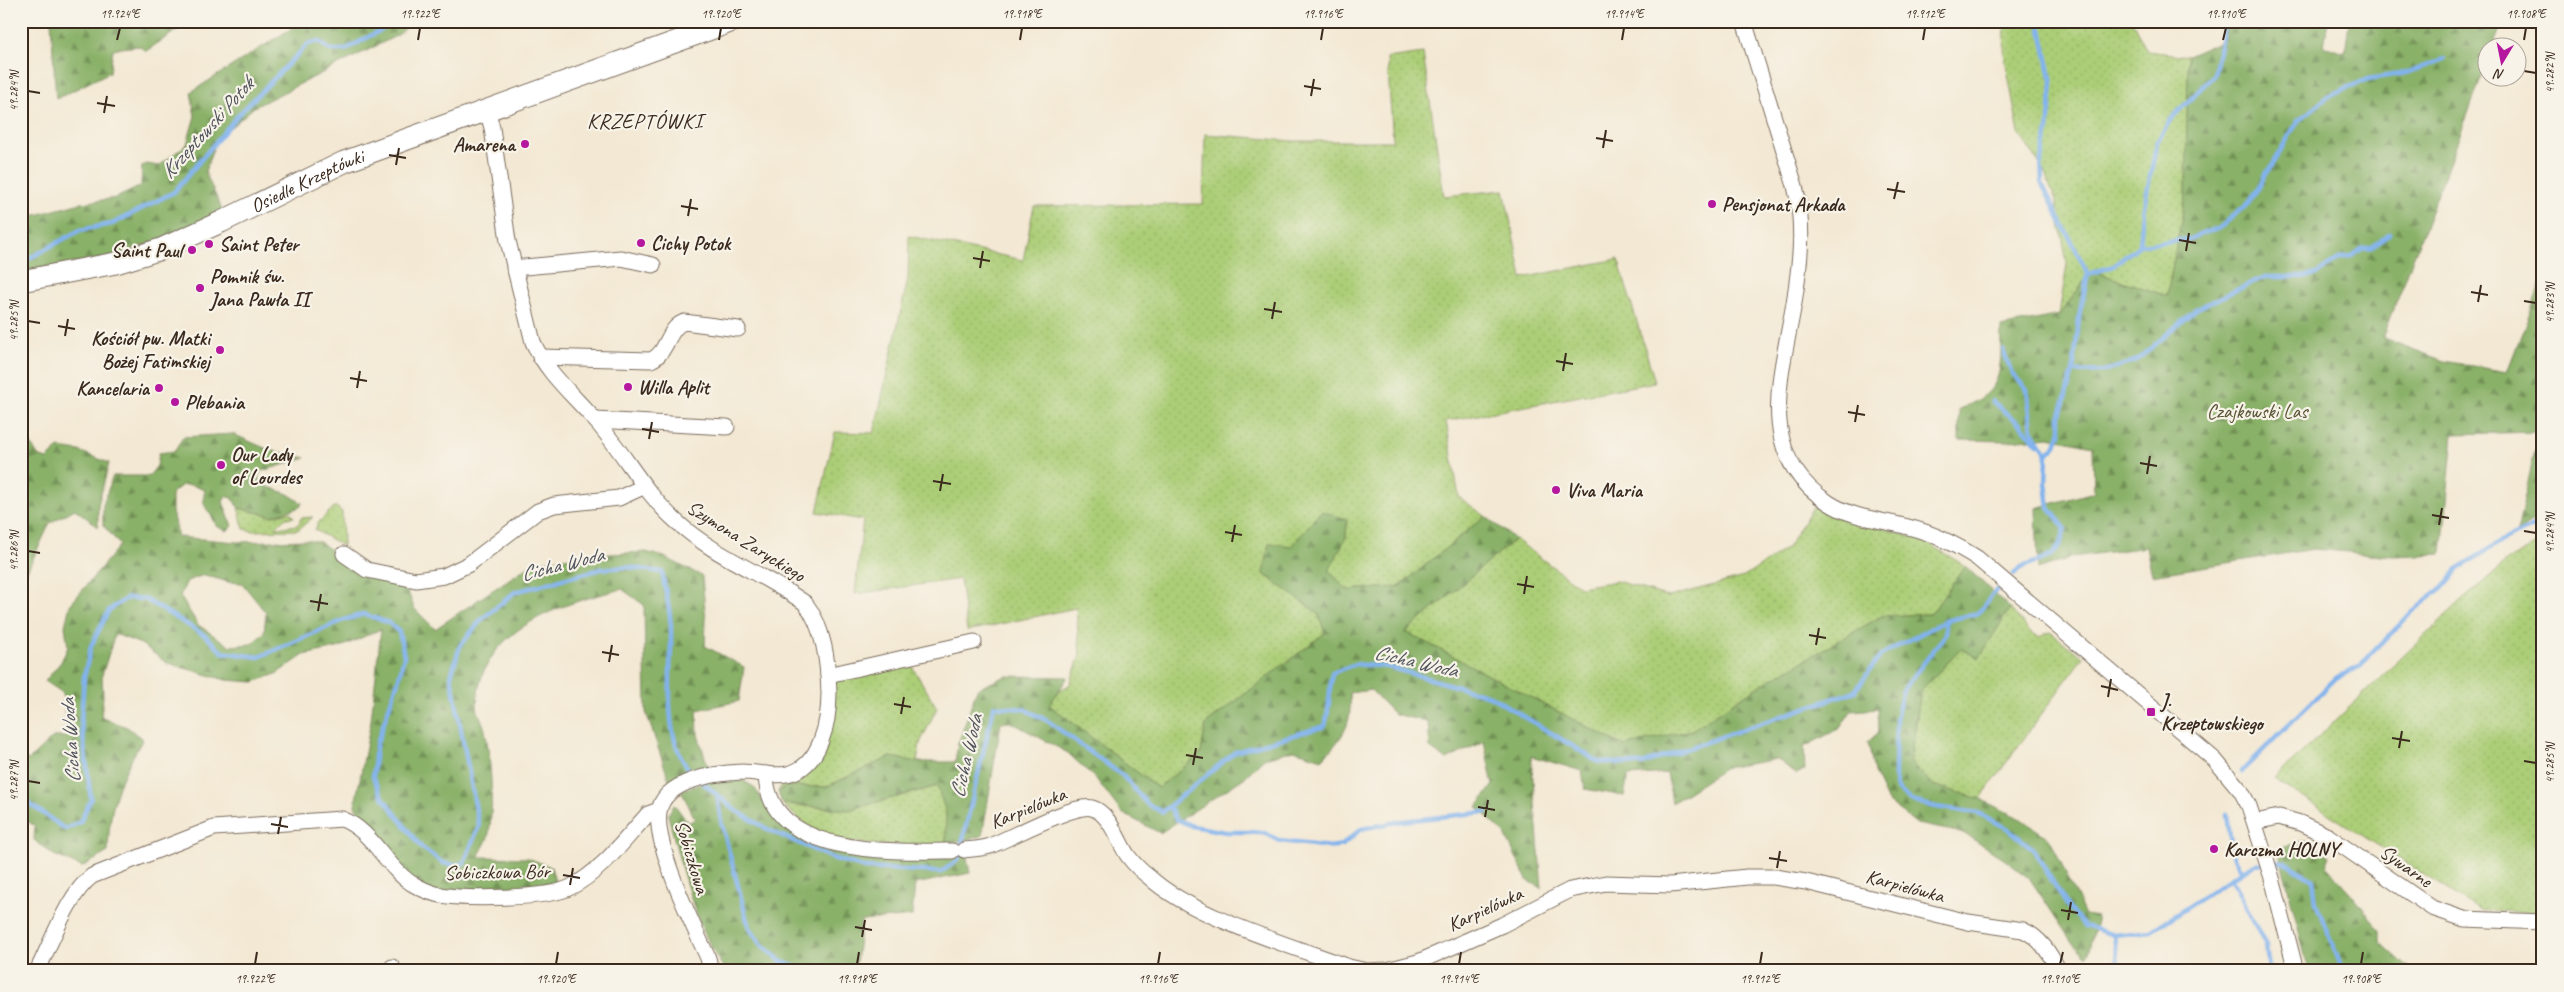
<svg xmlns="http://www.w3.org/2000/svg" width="2564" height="992" font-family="Caveat,sans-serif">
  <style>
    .grass { fill: url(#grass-dots); stroke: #747c4a }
    .forest { fill: url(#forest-firs); stroke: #626e43; fill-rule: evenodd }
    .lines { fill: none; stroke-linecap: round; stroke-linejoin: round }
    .stream { stroke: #82b3ed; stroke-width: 4.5 }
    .street-casing { stroke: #7b6c5d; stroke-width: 17 }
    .secondary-casing { stroke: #7b6c5d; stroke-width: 23 }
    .street { stroke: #fff; stroke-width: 15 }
    .secondary { stroke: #fff; stroke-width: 21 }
    .ticks { fill: none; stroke: #3b2a1e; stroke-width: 2 }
    .poi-dot { fill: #b5179e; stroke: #f7f3e8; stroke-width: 2 }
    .labels { text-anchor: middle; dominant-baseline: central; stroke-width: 4.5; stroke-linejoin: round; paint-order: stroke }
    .poi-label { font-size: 20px; font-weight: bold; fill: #3b2a1e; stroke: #f7f3e8; text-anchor: start }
    .street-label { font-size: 20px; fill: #3b2a1e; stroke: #f7f3e8 }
    .park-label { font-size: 20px; fill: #575334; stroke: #f7f3e8 }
    .neighbourhood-label { font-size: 21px; letter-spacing: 1px; fill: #3b2a1e; stroke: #f7f3e8 }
    .water-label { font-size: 21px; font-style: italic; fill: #50535c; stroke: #f7f3e8 }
    .neatline { fill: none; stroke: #3b2a1e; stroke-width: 2 }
    .ticks-label { font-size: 12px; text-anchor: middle; fill: #3b2a1e }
  </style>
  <defs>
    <pattern id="grass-dots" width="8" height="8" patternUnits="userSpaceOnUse" patternTransform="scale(1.25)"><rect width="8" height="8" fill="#acce77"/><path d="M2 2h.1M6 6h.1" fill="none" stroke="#95b166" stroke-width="1.8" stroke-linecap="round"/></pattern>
    <pattern id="forest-firs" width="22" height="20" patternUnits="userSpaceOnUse" patternTransform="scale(1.25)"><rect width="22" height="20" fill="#89b168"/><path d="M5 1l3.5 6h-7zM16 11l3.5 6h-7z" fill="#719055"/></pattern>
  </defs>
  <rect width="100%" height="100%" fill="#f7f3e8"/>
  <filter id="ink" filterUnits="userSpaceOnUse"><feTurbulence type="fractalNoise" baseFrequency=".02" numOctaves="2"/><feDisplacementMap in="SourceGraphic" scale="10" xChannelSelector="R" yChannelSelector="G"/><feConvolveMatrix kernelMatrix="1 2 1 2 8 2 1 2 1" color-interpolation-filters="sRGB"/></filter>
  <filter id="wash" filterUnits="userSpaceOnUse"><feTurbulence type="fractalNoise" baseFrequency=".0096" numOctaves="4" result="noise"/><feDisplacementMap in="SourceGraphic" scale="20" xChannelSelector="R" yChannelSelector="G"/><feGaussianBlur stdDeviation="1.12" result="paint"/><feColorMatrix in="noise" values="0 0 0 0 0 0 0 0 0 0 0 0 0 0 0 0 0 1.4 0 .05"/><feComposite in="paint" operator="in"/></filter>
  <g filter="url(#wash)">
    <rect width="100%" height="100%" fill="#f3e8d3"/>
    <!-- grass -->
    <g class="grass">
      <polygon points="2005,21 2132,21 2147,51 2188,56 2186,195 2167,296 2092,271 2059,315 2067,264 2056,201 2043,169 2019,134 2004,53"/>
      <polygon points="1423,53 1444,196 1504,190 1522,278 1618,259 1655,382 1446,421 1459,497 1485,516 1399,587 1347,590 1328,571 1346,537 1321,511 1292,546 1264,574 1318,613 1325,633 1206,724 1201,753 1158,788 1049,705 1057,693 1070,684 1080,655 1076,608 967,631 960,579 855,594 863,520 817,512 835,432 874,433 908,278 909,236 1023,260 1034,206 1203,204 1205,134 1294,141 1393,141 1387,58"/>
      <polygon points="335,506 342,512 343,546 315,530 318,523"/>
      <polygon points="1813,507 1925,541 1965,566 1931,614 1882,616 1756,688 1692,730 1624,746 1406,632 1515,539 1580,587 1617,581 1669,597 1744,577 1787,548"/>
      <polygon points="238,508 272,516 290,512 294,517 286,518 275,527 277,528 298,525 301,518 313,517 298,530 251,531 244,529"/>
      <polygon points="2543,540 2543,913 2479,910 2274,779 2459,603 2507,561"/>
      <polygon points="2010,608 2029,631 2039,637 2050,632 2083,657 1980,799 1933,785 1910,762 1921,690 1961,649 1979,658"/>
      <polygon points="912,666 937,708 920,743 917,762 890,757 826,787 787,786 778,792 784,780 810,767 835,681 865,671"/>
      <path d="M938,786l8,26v32c-39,2 -83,4 -120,-9 -17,-6 -31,-20 -44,-31l66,6z"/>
      <polygon points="1219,963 1262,966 1262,971 1218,971"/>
    </g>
    <!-- forest -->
    <g class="forest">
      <polygon points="51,21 191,21 146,51 140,46 113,49 110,72 56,99"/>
      <polygon points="303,21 413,21 398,35 254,107 216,140 205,172 223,212 186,230 114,256 21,272 21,219 81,203 116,198 141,186 142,166 147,164 159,166 187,144 195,116 191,92"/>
      <path d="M2228,21h100l-4,25 21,7 4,-31 3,-1h151l-10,26 -7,1v18l-103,272 61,23 63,11 36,-94v235l-26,19 22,-100 -86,2 -11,120 -49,2 -79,-7 -162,26 -6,-28 -73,10 -35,12 -2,-61 58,-16 -1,-46 -44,-9 -40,4 -50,-1v-31c47,-18 41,-38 42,-82l58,-12 33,-44 75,25 19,-101 2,-139 36,-16z"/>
      <polygon points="21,427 38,456 47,459 59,448 79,451 109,463 98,505 98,527 75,509 50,523 21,584"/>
      <path d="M233,434l36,16 37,8 -44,13 -4,5 2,8 28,10 14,9 -2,4 -28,9 -33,-8 -7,-10 -6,-2 -3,6 9,24 -5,5 -11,-5c-5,-17 -16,-16 -11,-36l-13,-5h-10l-10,8v19l6,25 59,5 72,-2 11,2 38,28 50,22 6,16 21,21 98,-66 44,-7 69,-4 18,5 38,19 4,45 -1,25 39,21 -5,34 -42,9 1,25 10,32 -39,13 -23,-68 -2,-107 -22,-16c-62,15 -143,40 -145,116 0,9 7,17 8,26 6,29 9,73 4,102 -1,8 -8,17 -11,24l50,1 23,9 5,18 -33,4 -89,5 -26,-14 -41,-50 -12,-25 16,-84 10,-92 -40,18 -37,8 -28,19 -22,8 -28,-2 -59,-17 -26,-19 -26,-10 -13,41 1,21 -2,21 26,10 16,12c-24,40 -34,66 -35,113l-26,15 -28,-12 -20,-15 1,-14 -14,-9v-60l8,3 24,-23h14l-4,-44 -18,-12 16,-19 7,-15 -3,-21 5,-21 50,-60 -17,-20v-21l10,-28h36l8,-10 2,-13 16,-2 8,-14zM204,575l24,7 14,1 24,30 -2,20 -13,11 -21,2 -32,-21 -18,-29 7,-15z"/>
      <path d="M1321,511l26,8 -1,18 -17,34 18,19 52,-3 86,-71 30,23 -109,93 218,114 68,-16 64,-42 126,-72 49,-2 34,-48 45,42 -31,50 -18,-9 -40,41 -11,72 23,23 47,14 41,20 29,20 35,76 12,2 -10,40 -17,-18 -40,-60 -29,-22 -38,-24 -46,-9 -29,-22 -14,-30 -6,-30 11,-10 -1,-23 -27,2 -11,17 -36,19 1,23 -9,4 -19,-15 -52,9 -53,35 -5,-30 -39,3 -4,20 -39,-7 -3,-18 -51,-15 11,132 -15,-8 -22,-46 -28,-27 16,-22 -9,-44 -37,19 -17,-12 -2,-26 -34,-8 -23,-24 -21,3c2,33 -6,43 -28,66l-28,-9 -30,8 -20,20 -84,55 -38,-20 -25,-33 -29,-27 -57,-31 -10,1 -19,113 -36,8v-32l-9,-26 -89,24 -66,-7 -4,-11 9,-6 39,1 64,-30 27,5h38l3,-18 19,-55 29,-13 62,1 -19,28 109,83 43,-35 5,-29 119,-91 -7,-20 -54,-39 5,-31 23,3z"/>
      <path d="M719,779l23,1 12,7 13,21 27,24 32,13 140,8 4,20 -55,11 -3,32 -51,5 -6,50h-129c-31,-42 -45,-106 -58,-156l6,-11 14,19 7,-4 -14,-29z"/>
      <polygon points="2306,840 2330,856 2326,866 2354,897 2380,930 2380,942 2412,971 2309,971 2278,849"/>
    </g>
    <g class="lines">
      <!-- stream -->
      <g class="stream">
        <polyline points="2040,25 2052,83 2048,131 2041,159 2042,184 2088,274"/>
        <polyline points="2140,245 2189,239 2222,226 2250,201 2298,121 2330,95 2368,79 2406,73 2444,59"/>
        <polyline points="28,259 80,230 112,224 174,192 238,115 308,44 318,41 330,50 345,50 397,21"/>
        <polyline points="2003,350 2012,373 2027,390 2032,430 2047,454"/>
        <polyline points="2073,372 2106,371 2137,360 2196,309 2264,277 2302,277 2317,274 2340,258 2352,256 2363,248 2373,247 2389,234"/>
        <polyline points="1992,401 2020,424 2038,444"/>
        <polyline points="21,507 28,519 21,552"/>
        <path d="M2014,574c22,-21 42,-4 51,-46l-16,-20 -3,-25 1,-29 9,-9 4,-11v-19l13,-43 7,-61 8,-37 25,-8 27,-21 3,-33 14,-70 13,-22 44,-45 11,-54"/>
        <polyline points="1945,621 1978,613 1997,589"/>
        <polyline points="2242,771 2336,678 2361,666 2369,656 2413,611 2440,590 2458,569 2503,540 2543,522"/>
        <path d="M702,782l33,28 36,21 61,27 34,10 75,4 17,-12 36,-154 30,3 24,12 75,55 24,28 15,8 73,-60 90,-26c5,-19 4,-34 7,-53l23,-9 33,3 102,29 109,66 43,2 213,-73 26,-36 64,-34 1,13 -43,56 -7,29 -1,59 2,10 14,13 25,6 42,6 31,16 24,20 35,58 17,19 29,9 37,-4 103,-67 31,-2 28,17 3,24 27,68"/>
        <path d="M21,793l6,9 38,27 15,-7 11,-23 -10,-78 3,-44 7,-31 18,-36 18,-12 18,1 61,37 16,16 37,5 85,-37 20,-6 25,9 10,9 5,24 -5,22 -23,68 -3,31 9,19 39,51 22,16 12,2 9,-2 15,-37 -28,-150 9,-30 21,-26 34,-28 86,-23 26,-2 35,5c3,19 9,39 9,58 1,45 -12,114 25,147"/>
        <polyline points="717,795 721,821 749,928 763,946 782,962 811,971"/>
        <polyline points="1170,808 1176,819 1192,826 1226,832 1263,832 1280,841 1330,847 1342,845 1361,829 1402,821 1486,812"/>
        <polyline points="2227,815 2233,856 2241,870"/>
        <polyline points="2231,878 2266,946 2269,971"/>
        <polyline points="2114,935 2118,971"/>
      </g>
    </g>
  </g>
  <g filter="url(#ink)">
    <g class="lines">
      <defs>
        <g id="street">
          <path d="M1744,21l51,165c10,39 5,78 -1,117 -12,72 -41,151 35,200 23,15 53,17 79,24 25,6 47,17 69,31l238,202 26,31 8,15 23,72 24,93"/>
          <path d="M487,109l5,19 16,113 25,101c13,30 39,52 61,77 30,33 49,73 83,103 37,34 87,52 128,81 19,24 23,59 24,90 0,28 -8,74 -42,81 -14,3 -30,-2 -45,-2 -26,1 -79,8 -83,40 -5,34 34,113 49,146l3,13"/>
          <polyline points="514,268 621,258 653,265"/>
          <path d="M540,357l111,3c17,-7 16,-32 33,-38l54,7"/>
          <polyline points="595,420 727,427"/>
          <polyline points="344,554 367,570 416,580 444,576 469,564 538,511 554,505 619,498 643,487"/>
          <polyline points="828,675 974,642"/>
          <path d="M766,774c1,83 129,78 186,77"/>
          <polyline points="2255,822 2279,817 2300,823 2328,836 2432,908 2464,919 2543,922"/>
          <path d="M964,850c9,-1 17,-1 26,-4 21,-8 84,-43 102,-38 18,5 26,34 36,48 6,8 13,15 21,21 43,40 143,69 200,90l18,4 20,-1 31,-8 84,-37 68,-35 36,-7 64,2 77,-8h27l32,5 162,40 55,8c18,8 27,24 36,41"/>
          <polyline points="392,967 395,971"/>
          <path d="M37,971c14,-27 31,-77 55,-95l122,-48 128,-9c31,12 43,47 69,64 7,4 17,9 25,11 26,6 112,5 135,-7 31,-16 54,-48 77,-73l11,-4"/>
        </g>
        <g id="secondary">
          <path id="s1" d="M21,281l95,-18 45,-14 60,-27 123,-60 389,-141"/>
        </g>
      </defs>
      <!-- street casing -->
      <use href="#street" class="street-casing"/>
      <!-- secondary casing -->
      <use href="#secondary" class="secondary-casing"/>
      <!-- street -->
      <use href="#street" class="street"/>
      <!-- secondary -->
      <use href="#secondary" class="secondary"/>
    </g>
  </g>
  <!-- ticks -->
  <path class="ticks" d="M117,40l3,-12M418,40l2,-12M719,40l2,-12M1020,40l2,-12M1321,40l2,-12M1622,40l2,-12M1923,40l2,-12M2223,40l3,-12M2524,40l2,-12M2524,71l12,2M1304,86l17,3M28,91l12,2M1311,96l3,-17M97,103l18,3M104,113l3,-17M1596,138l17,3M1603,148l3,-18M389,155l17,3M396,165l3,-17M1887,189l18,3M1894,199l4,-17M681,206l17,3M688,216l3,-17M2179,240l17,3M2186,251l3,-18M973,258l17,3M980,268l3,-17M2471,292l17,3M2524,301l12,2M2478,302l3,-17M1264,309l18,3M1272,319l3,-17M28,321l12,2M58,326l17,3M65,336l3,-17M1556,361l17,3M1563,371l3,-18M350,378l17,3M357,388l3,-17M1848,412l17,3M1855,422l3,-17M642,429l17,3M649,439l3,-17M2140,463l17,3M2147,474l3,-18M933,481l18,3M940,491l3,-17M2432,515l17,3M2439,525l3,-17M2524,531l12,2M1225,532l17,3M1232,542l3,-17M28,551l12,2M1517,584l17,3M1524,594l3,-18M310,601l18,3M318,611l3,-17M1809,635l17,3M1816,645l3,-17M602,652l17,3M609,662l3,-17M2101,686l17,4M2108,697l3,-18M894,704l17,3M901,714l3,-17M2392,738l18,3M2399,748l3,-17M1186,755l17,3M2524,761l12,2M1193,765l3,-17M28,781l12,2M1478,807l17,3M1485,817l3,-17M271,824l17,3M278,834l3,-17M1769,858l18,3M1777,868l3,-17M563,875l17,3M570,885l3,-17M2061,910l17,3M2068,920l3,-18M855,927l17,3M862,937l3,-17M255,964l2,-12M556,964l2,-12M857,964l2,-12M1158,964l2,-12M1459,964l2,-12M1760,964l2,-12M2060,964l3,-12M2361,964l2,-12"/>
  <!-- markers -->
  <g class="poi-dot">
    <circle cx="525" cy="144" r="5"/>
    <circle cx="1712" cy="204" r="5"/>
    <circle cx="641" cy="243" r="5"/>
    <circle cx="209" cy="244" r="5"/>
    <circle cx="192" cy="250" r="5"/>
    <circle cx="200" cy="288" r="5"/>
    <circle cx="220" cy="350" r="5"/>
    <circle cx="628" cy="387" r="5"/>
    <circle cx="159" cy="388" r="5"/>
    <circle cx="175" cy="402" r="5"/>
    <circle cx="221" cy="465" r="5"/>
    <circle cx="1556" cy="490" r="5"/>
    <rect x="2146" y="707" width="10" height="10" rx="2.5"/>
    <circle cx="2214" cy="849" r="5"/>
  </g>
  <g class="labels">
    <!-- poi labels -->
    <g class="poi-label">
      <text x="515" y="144" text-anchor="end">Amarena</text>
      <text x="1722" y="204">Pensjonat Arkada</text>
      <text x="651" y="243">Cichy Potok</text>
      <text x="219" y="244">Saint Peter</text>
      <text x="182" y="250" text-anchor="end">Saint Paul</text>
      <text x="210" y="276">Pomnik św.<tspan x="210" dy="23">Jana Pawła II</tspan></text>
      <text x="210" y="338" text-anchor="end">Kościół pw. Matki<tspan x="210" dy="23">Bożej Fatimskiej</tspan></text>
      <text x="638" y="387">Willa Aplit</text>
      <text x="149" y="388" text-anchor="end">Kancelaria</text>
      <text x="185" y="402">Plebania</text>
      <text x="231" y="454">Our Lady<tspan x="231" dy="23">of Lourdes</tspan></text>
      <text x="1566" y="490">Viva Maria</text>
      <text x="2161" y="700">J.<tspan x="2161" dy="23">Krzeptowskiego</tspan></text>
      <text x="2224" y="849">Karczma HOLNY</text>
    </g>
    <!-- street labels -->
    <g class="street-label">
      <text stroke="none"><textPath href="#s1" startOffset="305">Osiedle Krzeptówki</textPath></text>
      <text transform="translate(746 541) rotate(32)">Szymona Zaryckiego</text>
      <text transform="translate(1028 808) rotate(-22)">Karpielówka</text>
      <text transform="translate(692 857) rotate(73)">Sobiczkowa</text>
      <text transform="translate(2406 866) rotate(35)">Sywarne</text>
      <text transform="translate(497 872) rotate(-1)">Sobiczkowa Bór</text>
      <text transform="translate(1905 886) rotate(15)">Karpielówka</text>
      <text transform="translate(1485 909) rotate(-25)">Karpielówka</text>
    </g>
    <!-- park labels -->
    <g class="park-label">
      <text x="2257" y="411">Czajkowski Las</text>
    </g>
    <!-- neighbourhood labels -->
    <g class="neighbourhood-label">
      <text x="645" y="121">KRZEPTÓWKI</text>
    </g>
    <!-- water labels -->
    <g class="water-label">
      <text transform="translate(207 128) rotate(-48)">Krzeptowski Potok</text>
      <text transform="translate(562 564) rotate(-14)">Cicha Woda</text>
      <text transform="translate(1416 661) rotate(13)">Cicha Woda</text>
      <text transform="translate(70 741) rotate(-94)">Cicha Woda</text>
      <text transform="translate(966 756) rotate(-77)">Cicha Woda</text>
    </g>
  </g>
  <!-- margin -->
  <rect width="2564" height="992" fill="none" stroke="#f7f3e8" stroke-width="55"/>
  <!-- north arrow -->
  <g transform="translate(2502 62) rotate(190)"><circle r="24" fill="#f7f3e8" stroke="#aca397"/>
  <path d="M0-4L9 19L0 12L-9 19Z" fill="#b5179e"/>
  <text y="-8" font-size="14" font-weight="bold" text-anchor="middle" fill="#3b2a1e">N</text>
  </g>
  <rect x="28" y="28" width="2508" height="936" class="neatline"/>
  <g class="ticks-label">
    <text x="120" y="18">19.924°E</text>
    <text x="420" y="18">19.922°E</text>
    <text x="721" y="18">19.920°E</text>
    <text x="1022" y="18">19.918°E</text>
    <text x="1323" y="18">19.916°E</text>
    <text x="1624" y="18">19.914°E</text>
    <text x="1925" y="18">19.912°E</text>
    <text x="2226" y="18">19.910°E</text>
    <text x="2526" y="18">19.908°E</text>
    <text transform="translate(2550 73) rotate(-90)" y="4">49.282°N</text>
    <text transform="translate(14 91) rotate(-90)" y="4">49.284°N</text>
    <text transform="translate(2550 303) rotate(-90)" y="4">49.283°N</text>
    <text transform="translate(14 321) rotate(-90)" y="4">49.285°N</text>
    <text transform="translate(2550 533) rotate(-90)" y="4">49.284°N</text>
    <text transform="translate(14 551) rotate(-90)" y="4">49.286°N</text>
    <text transform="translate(2550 763) rotate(-90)" y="4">49.285°N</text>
    <text transform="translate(14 781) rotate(-90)" y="4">49.287°N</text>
    <text x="255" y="983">19.922°E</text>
    <text x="556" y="983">19.920°E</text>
    <text x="857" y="983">19.918°E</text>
    <text x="1158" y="983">19.916°E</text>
    <text x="1459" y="983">19.914°E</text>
    <text x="1760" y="983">19.912°E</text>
    <text x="2060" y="983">19.910°E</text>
    <text x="2361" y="983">19.908°E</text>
  </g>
</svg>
